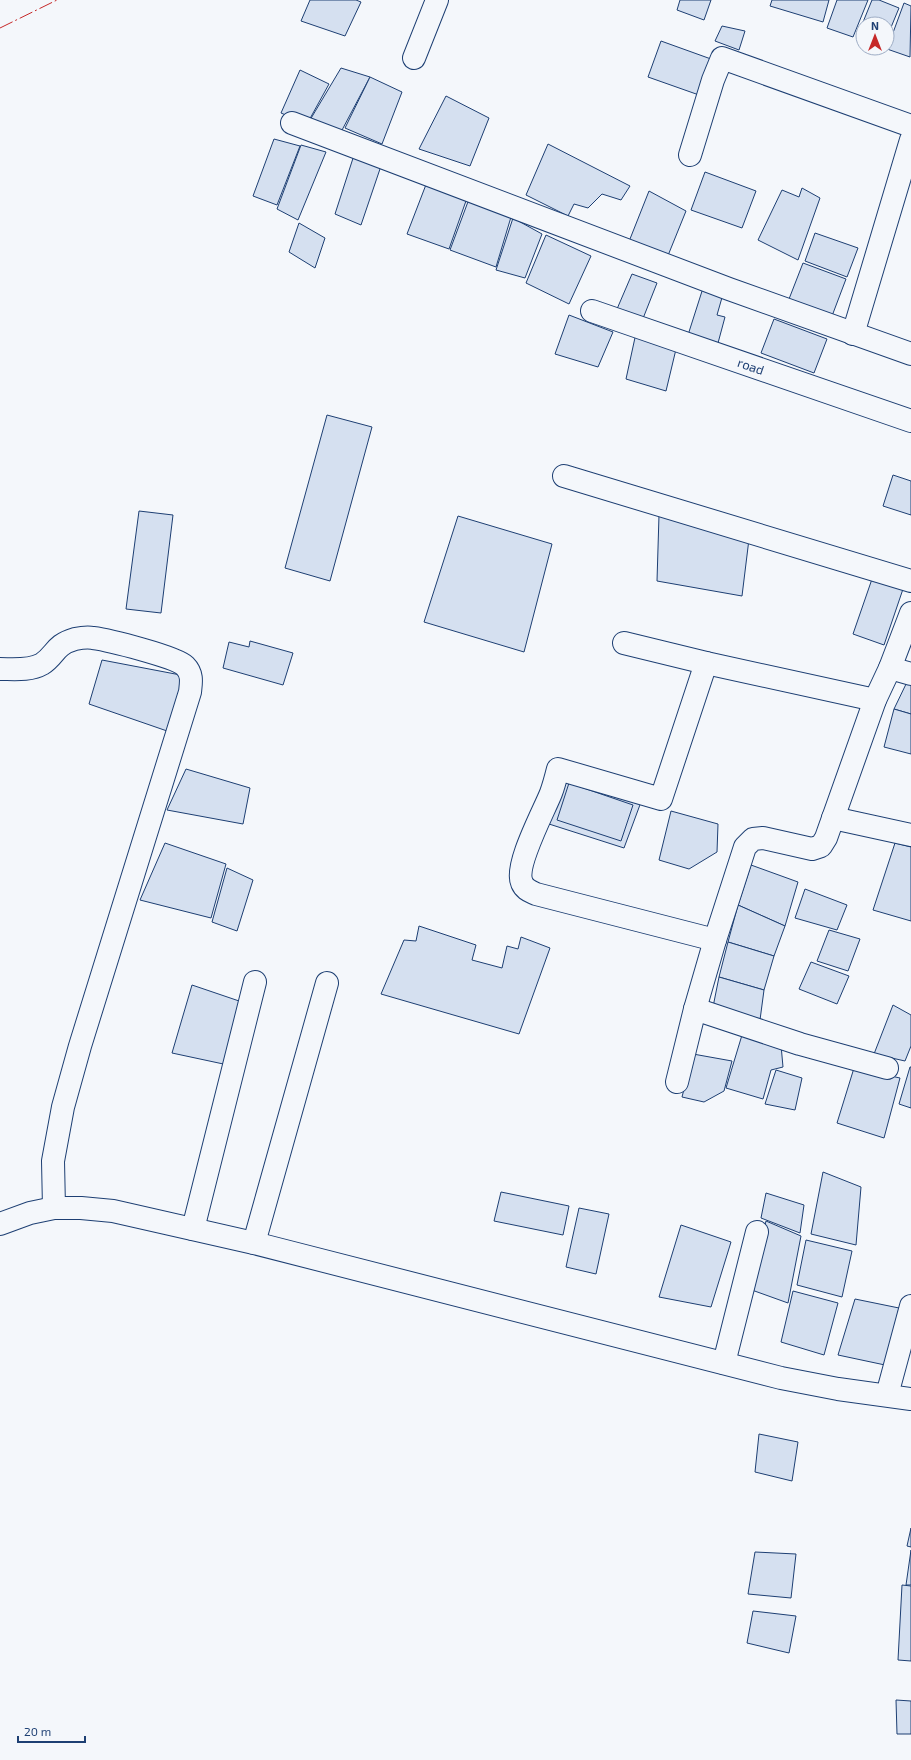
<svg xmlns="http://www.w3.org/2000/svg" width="911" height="1760" font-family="'Exo 2',sans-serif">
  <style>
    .building { fill: #d5e0f0; stroke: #1d3f73 }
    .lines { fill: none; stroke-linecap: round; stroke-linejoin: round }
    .minor-casing { stroke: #1d3f73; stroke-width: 24 }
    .minor { stroke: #f4f7fb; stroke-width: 22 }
    .power { stroke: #c62828; stroke-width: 1; stroke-dasharray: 14 3 2 3; stroke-linecap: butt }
    .labels { text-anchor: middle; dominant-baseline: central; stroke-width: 3; stroke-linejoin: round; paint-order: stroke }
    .street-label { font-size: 13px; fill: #1d3f73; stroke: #f4f7fb }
  </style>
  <rect width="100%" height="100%" fill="#f4f7fb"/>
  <!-- building -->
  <g class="building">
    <polygon points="310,0 356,0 361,2 345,36 301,21"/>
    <polygon points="680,0 711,0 704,20 677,10"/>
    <polygon points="772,0 829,0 823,22 770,6"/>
    <polygon points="837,0 868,0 853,37 827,28"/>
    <polygon points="872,0 879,0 899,8 887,37 887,24 863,24 863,40 857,37"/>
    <polygon points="904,3 911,6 910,57 887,49"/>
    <polygon points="722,26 745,31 739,50 715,41"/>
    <polygon points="661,41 711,59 699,95 648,77"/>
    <polygon points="341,68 370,77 341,132 310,120"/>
    <polygon points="300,70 329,84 307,124 281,113"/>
    <polygon points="370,77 402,92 382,144 345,128"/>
    <polygon points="446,96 489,118 470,166 419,149"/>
    <polygon points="274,139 300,146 277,205 253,196"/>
    <polygon points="548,144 630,186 621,200 602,194 588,208 574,204 568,216 526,195"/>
    <polygon points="301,145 326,152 298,220 277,209"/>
    <polygon points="355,152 382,163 361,225 335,214"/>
    <polygon points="705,172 756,191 742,228 691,210"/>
    <polygon points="427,182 467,198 449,249 407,234"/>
    <polygon points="802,188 820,198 798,260 758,240 782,190 799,197"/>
    <polygon points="649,191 686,211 667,258 628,244"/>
    <polygon points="469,199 511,217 496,267 450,250"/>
    <polygon points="513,218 542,234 525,278 496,270"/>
    <polygon points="299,223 325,238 315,268 289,252"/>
    <polygon points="815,233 858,248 847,277 805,261"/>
    <polygon points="546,235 591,256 569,304 526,283"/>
    <polygon points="803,263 846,279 832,316 789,299"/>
    <polygon points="632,274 657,283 642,321 617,309"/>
    <polygon points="703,288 723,294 717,315 725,317 718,343 688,335"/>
    <polygon points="569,315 613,332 598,367 555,354"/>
    <polygon points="774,319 827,339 814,373 761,353"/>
    <polygon points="636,333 677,345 666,391 626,379"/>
    <polygon points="327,415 372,427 330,581 285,568"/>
    <polygon points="893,475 911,481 911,515 883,506"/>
    <polygon points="139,511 173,515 161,613 126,609"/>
    <polygon points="659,515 749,539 742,596 657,581"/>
    <polygon points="458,516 552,544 524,652 424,622"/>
    <polygon points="872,579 903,589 884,645 853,634"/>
    <polygon points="250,641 293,653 283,685 223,668 229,642 249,647"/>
    <polygon points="102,660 191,677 170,732 89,704"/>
    <polygon points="907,682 911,683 911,714 894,709"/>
    <polygon points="894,709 911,714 911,754 884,747"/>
    <polygon points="186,769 250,788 243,824 167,810"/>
    <polygon points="565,780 641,802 624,848 549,824"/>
    <polygon points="569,783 633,805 621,841 557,820"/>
    <polygon points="671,811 718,824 717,852 689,869 659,860"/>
    <polygon points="165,843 226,864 211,918 140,900"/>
    <polygon points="895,843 911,847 911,921 873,910"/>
    <polygon points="751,865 798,882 785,926 738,905"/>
    <polygon points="227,868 253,880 237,931 212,922"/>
    <polygon points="805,889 847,905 837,930 795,918"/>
    <polygon points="738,905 785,926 774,956 728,942"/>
    <polygon points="419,926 476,945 472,960 502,968 507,946 518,949 521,937 550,948 519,1034 381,994 404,940 416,941"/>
    <polygon points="829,930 860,939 848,971 817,961"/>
    <polygon points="728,942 774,956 764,990 719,977"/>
    <polygon points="811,962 849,976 837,1004 799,989"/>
    <polygon points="719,977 764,990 760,1020 713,1007"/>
    <polygon points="192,985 245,1003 228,1065 172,1053"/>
    <polygon points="893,1005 911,1015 911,1046 905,1061 874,1054"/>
    <polygon points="742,1035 781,1045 783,1067 771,1070 763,1099 726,1088"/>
    <polygon points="693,1054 732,1061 724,1091 704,1102 682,1097"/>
    <polygon points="910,1067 911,1067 911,1108 899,1104"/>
    <polygon points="854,1068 900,1078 884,1138 837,1123"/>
    <polygon points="776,1070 802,1078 795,1110 765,1104"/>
    <polygon points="823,1172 861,1187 856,1245 811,1234"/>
    <polygon points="501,1192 569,1206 563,1235 494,1221"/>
    <polygon points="766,1193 804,1205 800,1233 761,1218"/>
    <polygon points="579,1208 609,1214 596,1274 566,1267"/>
    <polygon points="766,1221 801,1236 788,1303 749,1289"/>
    <polygon points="681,1225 731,1242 711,1307 659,1297"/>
    <polygon points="806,1240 852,1251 842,1297 797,1285"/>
    <polygon points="793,1291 838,1303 824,1355 781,1342"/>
    <polygon points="855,1299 899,1308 885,1365 838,1355"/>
    <polygon points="759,1434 798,1442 792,1481 755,1472"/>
    <polygon points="911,1528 911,1547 907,1546"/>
    <polygon points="911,1550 911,1585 906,1585"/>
    <polygon points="755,1552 796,1554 791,1598 748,1594"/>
    <polygon points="902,1585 911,1586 911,1661 898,1660"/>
    <polygon points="753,1611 796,1616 789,1653 747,1643"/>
    <polygon points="896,1700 911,1701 911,1734 897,1734"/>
  </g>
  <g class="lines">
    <defs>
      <g id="minor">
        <polyline points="414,58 437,0"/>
        <polyline points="292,123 729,289 911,354"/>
        <polyline points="690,155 713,80 722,58 911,126"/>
        <polyline points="592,311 911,421"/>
        <polyline points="853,334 911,140"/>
        <polyline points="564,476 911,581"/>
        <polyline points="624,643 706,663 875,700"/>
        <path d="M706,663l-45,136 -103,-30c-2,8 -4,16 -7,24 -7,18 -37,73 -29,90 3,7 8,8 14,11l179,46"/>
        <polyline points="890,668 911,674"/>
        <path d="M0,669c13,0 30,2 42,-5 14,-9 12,-19 33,-25 5,-1 13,-2 18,-1 16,2 83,19 92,28 8,8 6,17 5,26l-110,354 -17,61 -10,54 1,47"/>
        <polyline points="833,818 911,835"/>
        <polyline points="695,1009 800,1044 887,1068"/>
        <polyline points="677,1082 695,1009 715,940 745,847 753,839 763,838 812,849 821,846 826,838 875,700 890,668 911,613"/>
        <polyline points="0,1224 30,1213 54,1208 81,1208 113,1211 254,1243 781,1378 838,1389 911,1399"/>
        <polyline points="193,1229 255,982"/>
        <polyline points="254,1243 327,983"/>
        <polyline points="724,1363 757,1232"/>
        <polyline points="887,1395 911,1306"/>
      </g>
    </defs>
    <!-- minor casing -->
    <use href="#minor" class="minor-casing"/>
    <!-- minor -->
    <use href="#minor" class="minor"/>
    <!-- power -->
    <polyline class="power" points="0,28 57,0"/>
  </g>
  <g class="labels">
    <!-- street labels -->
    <g class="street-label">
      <text transform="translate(751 366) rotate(19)">road</text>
    </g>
  </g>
  <!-- north arrow -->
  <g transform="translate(875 36)"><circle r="19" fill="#f4f7fb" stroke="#9eadc5"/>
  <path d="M0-3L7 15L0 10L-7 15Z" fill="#c62828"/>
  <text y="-6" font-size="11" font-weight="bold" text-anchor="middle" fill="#1d3f73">N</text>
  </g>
  <!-- scale -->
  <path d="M18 1736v6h67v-6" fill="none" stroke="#1d3f73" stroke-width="2"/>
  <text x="24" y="1736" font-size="12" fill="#1d3f73" stroke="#f4f7fb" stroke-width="3" paint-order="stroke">20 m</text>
</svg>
